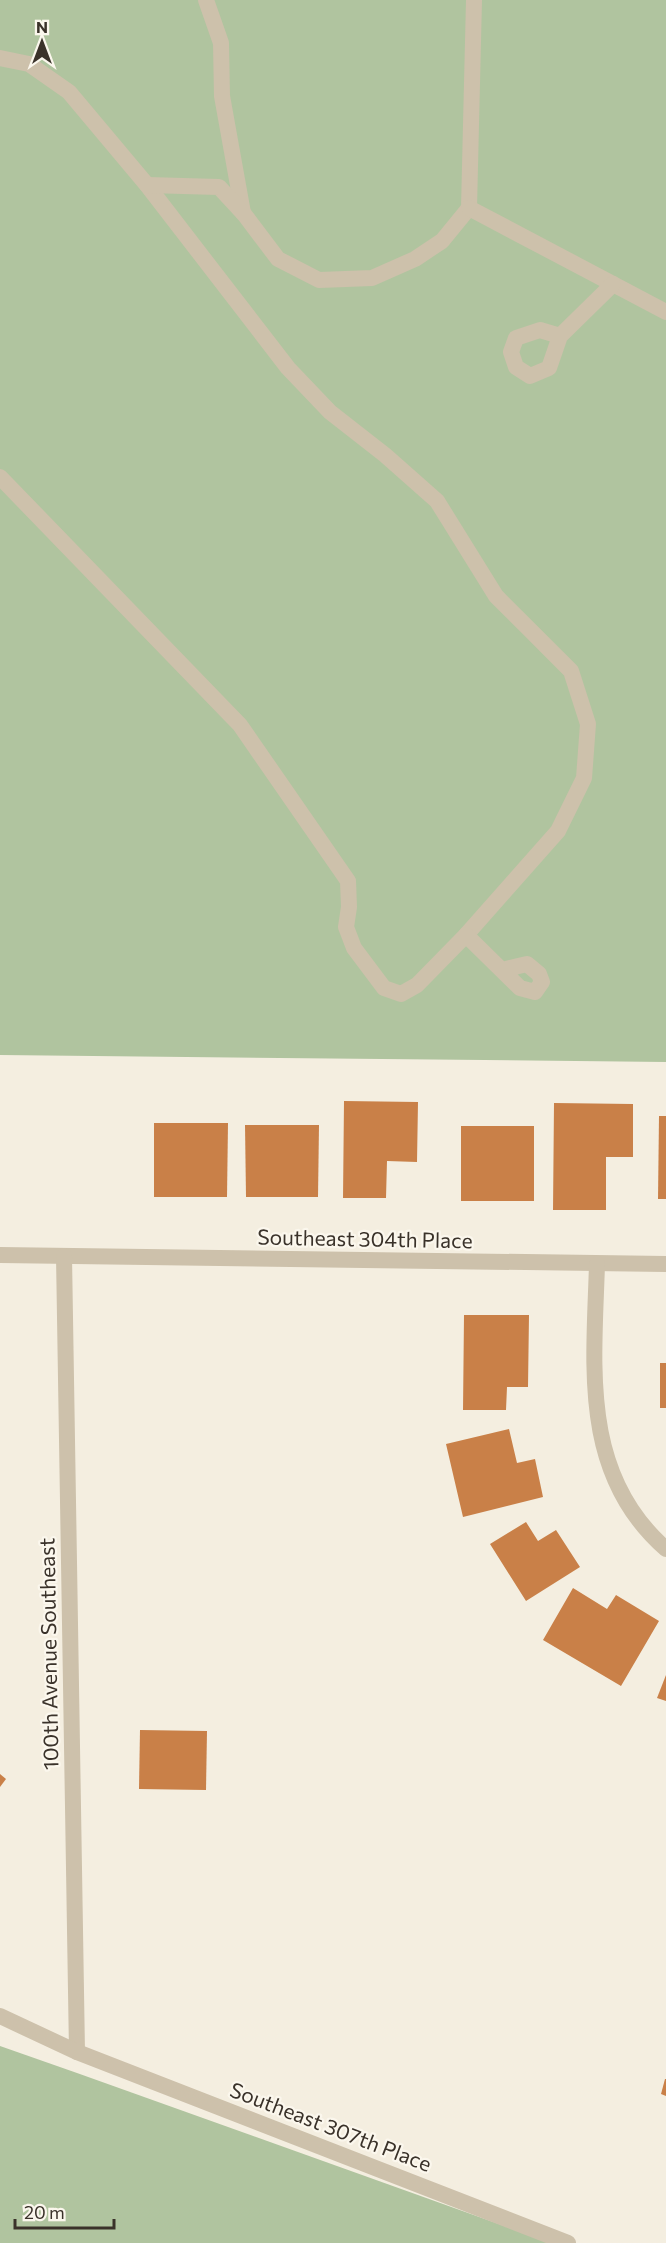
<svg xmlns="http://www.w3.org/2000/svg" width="666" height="2243" font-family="Commissioner,sans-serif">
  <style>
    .green { fill: #b0c49f }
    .building { fill: #c98048 }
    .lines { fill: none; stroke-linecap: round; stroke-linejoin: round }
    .service { stroke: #cdc1ab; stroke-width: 16 }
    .minor { stroke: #cdc1ab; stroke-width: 16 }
    .tertiary { stroke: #cdc1ab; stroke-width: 16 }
    .labels { text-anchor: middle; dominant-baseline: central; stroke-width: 4.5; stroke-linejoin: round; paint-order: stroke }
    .street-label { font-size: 21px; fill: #3a322a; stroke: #fbf7ed }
  </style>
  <rect width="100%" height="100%" fill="#f4eee0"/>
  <!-- green -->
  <g class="green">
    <polygon points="0,0 666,0 666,1062 0,1055"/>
    <polygon points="0,2046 77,2073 552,2243 0,2243"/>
  </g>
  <!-- building -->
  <g class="building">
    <polygon points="344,1101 418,1102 417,1162 387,1161 386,1198 343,1198"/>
    <polygon points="554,1103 633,1104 633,1157 606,1157 606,1210 553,1210"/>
    <polygon points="659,1116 666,1116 666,1199 658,1199"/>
    <polygon points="154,1123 228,1123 227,1197 154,1197"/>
    <polygon points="245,1125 319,1125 318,1197 246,1197"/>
    <rect x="461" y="1126" width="73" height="75"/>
    <polygon points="464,1315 529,1315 528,1387 507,1387 506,1410 463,1410"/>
    <rect x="660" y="1363" width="6" height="45"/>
    <polygon points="509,1429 517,1463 535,1459 543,1497 463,1517 446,1444"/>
    <polygon points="526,1522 538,1541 556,1530 580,1567 526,1601 490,1544"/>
    <polygon points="573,1588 607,1609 616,1595 659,1621 621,1686 543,1640"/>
    <polygon points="666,1675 666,1701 657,1698"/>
    <polygon points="140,1730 207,1731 206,1790 139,1789"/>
    <polygon points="0,1774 6,1779 0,1787"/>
    <polygon points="665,2079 666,2079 666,2096 661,2094"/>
  </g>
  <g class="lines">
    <!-- service -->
    <g class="service">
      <polyline points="206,0 221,43 222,96 243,213"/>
      <polyline points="0,58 29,64 69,92 147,185 288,368 330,412 385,455 437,501 496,596 571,671 588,724 584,778 558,831 466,935"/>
      <polyline points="147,185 219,187 244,214 278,259 319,280 372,278 415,259 442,241 469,208 474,0"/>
      <polyline points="469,208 666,312"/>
      <polyline points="560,336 549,368 530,376 516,367 511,352 516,338 540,330 560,336 613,284"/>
      <polyline points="0,477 240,725 348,881 349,907 346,927 354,948 384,988 401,994 417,985 466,935 520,988 535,992 542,982 539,974 527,964 502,970"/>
    </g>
    <!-- minor -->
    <g class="minor">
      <polyline points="0,1255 666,1264"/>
      <polyline points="64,1256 77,2052"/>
      <path d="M597,1264c-3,103 -17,210 69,285"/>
    </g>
    <!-- tertiary -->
    <polyline class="tertiary" points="0,2016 77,2052 568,2243"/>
  </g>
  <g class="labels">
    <!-- street labels -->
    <g class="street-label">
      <text transform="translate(365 1238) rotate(1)">Southeast 304th Place</text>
      <text transform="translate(48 1654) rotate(-91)">100th Avenue Southeast</text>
      <text transform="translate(331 2126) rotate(21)">Southeast 307th Place</text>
    </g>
  </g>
  <!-- north arrow -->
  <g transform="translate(42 42)" stroke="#fbf7ed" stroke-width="4.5" paint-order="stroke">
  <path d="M0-4.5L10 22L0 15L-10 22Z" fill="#3a322a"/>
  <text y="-9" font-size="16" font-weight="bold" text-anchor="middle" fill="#3a322a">N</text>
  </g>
  <!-- scale -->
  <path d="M15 2219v9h99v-9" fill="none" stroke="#3a322a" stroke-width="3"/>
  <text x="24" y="2219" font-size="18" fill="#3a322a" stroke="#fbf7ed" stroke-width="4.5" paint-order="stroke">20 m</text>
</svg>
